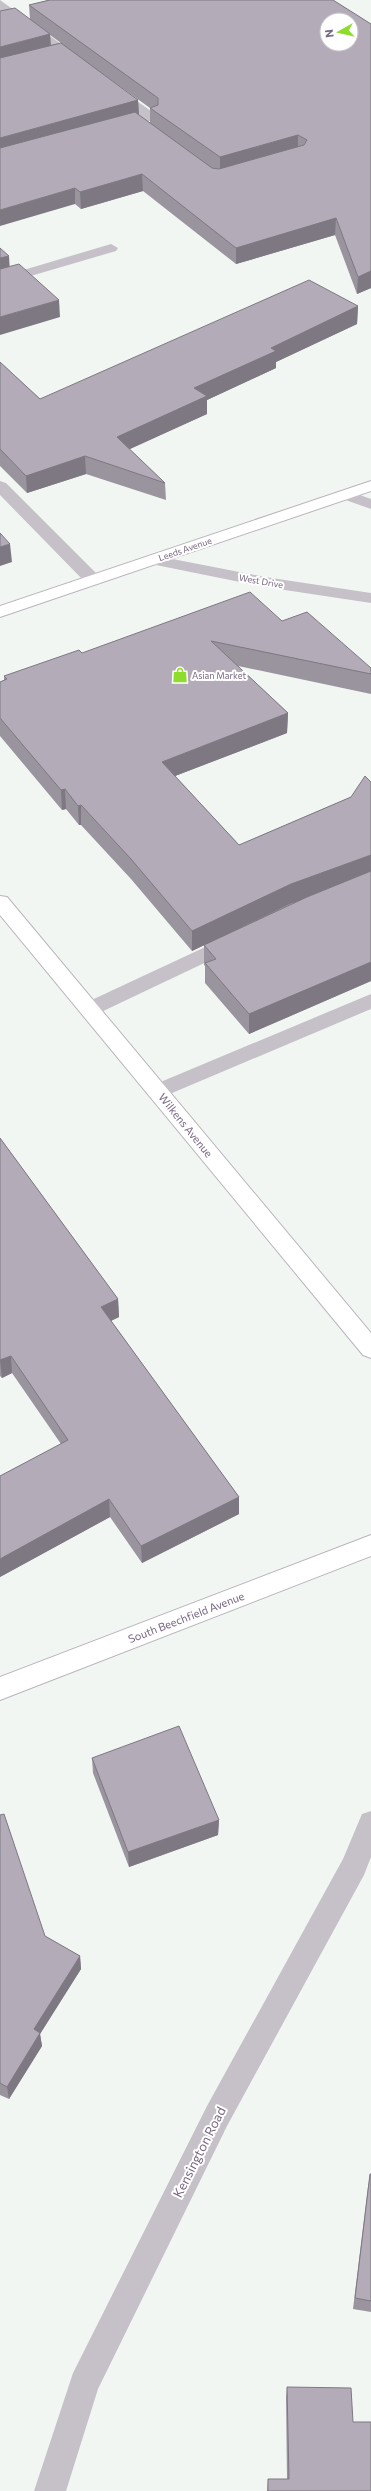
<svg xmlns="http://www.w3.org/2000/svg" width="371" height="2491" font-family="Commissioner,sans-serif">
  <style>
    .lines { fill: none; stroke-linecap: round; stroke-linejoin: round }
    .secondary-casing { stroke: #b9b4bc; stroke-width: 2 }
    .lane { fill: #c6c1c8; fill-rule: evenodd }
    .street { fill: #c6c1c8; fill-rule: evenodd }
    .secondary { fill: #fff; fill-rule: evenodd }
    .wall { fill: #9a949e; fill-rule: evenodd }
    .shaded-wall { fill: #7d7881 }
    .building { fill: #b3acb8; stroke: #7d7881; fill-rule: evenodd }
    .labels { text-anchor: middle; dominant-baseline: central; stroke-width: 4; stroke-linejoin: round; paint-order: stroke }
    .far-street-label { font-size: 9px; fill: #786682; stroke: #fff }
    .far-poi-label { font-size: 9px; fill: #786682; stroke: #fff; text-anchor: start }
    .street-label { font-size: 11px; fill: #786682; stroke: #fff }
    .near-street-label { font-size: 13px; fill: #786682; stroke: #fff }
  </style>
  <rect width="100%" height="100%" fill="#f2f6f3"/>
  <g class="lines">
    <defs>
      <g id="secondary">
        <polygon points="371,481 371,491 0,617 0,606"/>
        <polygon points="0,896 7,897 371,1333 371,1358 363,1355 0,915"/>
        <polygon points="371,1535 371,1556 0,1700 0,1677"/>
      </g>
    </defs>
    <!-- secondary casing -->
    <use href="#secondary" class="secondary-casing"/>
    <!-- lane -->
    <g class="lane">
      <polygon points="111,244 118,248 116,251 0,285 0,277"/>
      <polygon points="0,481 6,483 99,576 101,580 99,584 87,584 0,495"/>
      <polygon points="231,935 238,937 241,942 238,947 97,1014 90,1016 83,1014 80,1009 83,1004"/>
      <polygon points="371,994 371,1009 165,1096 158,1098 151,1096 148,1091 151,1086"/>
    </g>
    <!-- street -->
    <g class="street">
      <polygon points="0,0 82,59 84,62 82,65 74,65 0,10"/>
      <polygon points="115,86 157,115 158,118 157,121 147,121 111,93 109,90"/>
      <polygon points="346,490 371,499 371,509 340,498 338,495"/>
      <polygon points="152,555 265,577 371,593 371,603 265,587 146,563 144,560 146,557"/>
      <polygon points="371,1811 371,1857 364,1875 227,2126 98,2389 66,2491 34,2491 73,2373 207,2106 343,1859 362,1814"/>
    </g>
    <!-- secondary -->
    <use href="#secondary" class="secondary"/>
  </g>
  <!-- wall -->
  <g class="wall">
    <path d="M47,0h286l38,24v264l-14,6 -22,-59 -99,29 -93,-73 -62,18 -6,-5 -45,-185 -1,-14 19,-5zM50,35l11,8 -10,2zM89,64l61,44v15l-11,-8 -1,-15z"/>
    <polygon points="358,306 357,324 276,362 276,368 207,400 207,414 129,449 165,483 166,500 86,474 27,493 0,466 0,362 40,399"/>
    <polygon points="282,621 371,674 371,694 238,666 288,713 287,733 175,776 239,845 351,797 371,782 371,981 249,1034 205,983 205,966 204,965 204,945 297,901 290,904 192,951 131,879 81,825 79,825 66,809 62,810 0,736 0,682 4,680 4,676 82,653"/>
    <polygon points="0,1138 118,1299 119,1317 111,1321 239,1497 239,1514 142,1563 110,1517 0,1577 0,1476 61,1444 12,1373 2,1378 0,1376"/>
    <polygon points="92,1758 219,1820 218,1835 129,1867 93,1773"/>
    <polygon points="0,1815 45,1936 80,1956 81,1969 40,2034 42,2046 9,2099 0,2095"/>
    <polygon points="370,2174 371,2174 371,2312 353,2309 368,2187"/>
    <polygon points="287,2387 353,2422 371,2491 267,2491 268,2479 287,2479 286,2397"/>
  </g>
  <!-- shaded-wall -->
  <g class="shaded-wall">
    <polygon points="50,34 51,50 0,63 0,47"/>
    <polygon points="138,100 139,116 0,154 0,138"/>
    <polygon points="298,135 298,152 220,173 220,157"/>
    <polygon points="142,174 143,191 81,209 80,192"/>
    <polygon points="75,188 75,204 0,226 0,210"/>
    <polygon points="336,218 335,235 236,264 236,248"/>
    <polygon points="9,256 10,272 0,276 0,258"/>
    <polygon points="371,271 371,288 357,294 358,277"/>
    <polygon points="59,300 60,317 0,335 0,317"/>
    <polygon points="358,306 357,324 276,362 276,368 207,400 207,414 117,455 117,437 194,388 271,348"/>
    <polygon points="85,456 86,474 27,493 26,476"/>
    <polygon points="10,544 12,562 0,566 0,547"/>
    <polygon points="288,713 287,733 162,781 162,762"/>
    <polygon points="65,789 66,809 62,810 61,790"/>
    <polygon points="81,805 81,825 79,825 78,806"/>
    <polygon points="371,855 371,874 290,904 192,951 192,931 291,884"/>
    <polygon points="371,962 371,981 249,1034 249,1014"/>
    <polygon points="118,1299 119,1317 102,1325 101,1307"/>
    <polygon points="11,1356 12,1373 2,1378 0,1360"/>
    <polygon points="239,1497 239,1514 142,1563 141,1546"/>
    <polygon points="109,1499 110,1517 0,1577 0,1559"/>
    <polygon points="219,1820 218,1835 129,1867 128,1852"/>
    <polygon points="80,1956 81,1969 40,2034 42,2046 9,2099 7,2087 34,2029"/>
  </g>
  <!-- building -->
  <g class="building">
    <path d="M50,0h283l38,24v247l-13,6 -22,-59 -100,30 -94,-74 -62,18 -5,-4 -75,22v-62l135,-36 77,56 7,1 85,-24 3,-5 -9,-5 -78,22 -70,-49 8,-3v-7l-129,-93zM327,20h24v24h-24z"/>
    <polygon points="15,8 50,34 0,47 0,11"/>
    <polygon points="61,43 138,100 0,138 0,58"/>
    <polygon points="0,248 9,256 0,258"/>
    <polygon points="19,264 59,300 0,317 0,269"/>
    <polygon points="309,280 358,306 271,348 276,351 194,388 207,396 117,437 165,483 85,456 26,476 0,449 0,362 40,399"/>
    <polygon points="0,533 10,544 0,547"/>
    <polygon points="250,592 282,621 307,612 371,668 371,674 211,641 288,713 162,762 239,845 351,797 365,776 371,782 371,855 291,884 192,931 131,859 81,805 78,806 65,789 61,790 0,718 0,682 7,679 4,676 79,650 82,653"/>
    <polygon points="371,871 371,962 249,1014 205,963 216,959 204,945 307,897"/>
    <polygon points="0,1138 118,1299 101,1307 239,1497 141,1546 109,1499 0,1559 0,1476 68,1440 11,1356 0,1360"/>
    <polygon points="179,1726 219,1820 128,1852 92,1758"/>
    <polygon points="4,1814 45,1936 80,1956 34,2029 40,2033 7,2087 0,2083 0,1815"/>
    <polygon points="370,2174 371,2174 371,2301 355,2298"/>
    <polygon points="287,2387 351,2388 353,2422 371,2422 371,2491 268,2491 268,2479 289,2479"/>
  </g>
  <!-- icons -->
  <defs>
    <symbol id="shop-bare" viewBox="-9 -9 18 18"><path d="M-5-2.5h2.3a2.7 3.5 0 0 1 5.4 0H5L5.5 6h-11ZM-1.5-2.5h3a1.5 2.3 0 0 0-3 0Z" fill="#8edc2c" stroke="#fff" stroke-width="2.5" paint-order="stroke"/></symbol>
  </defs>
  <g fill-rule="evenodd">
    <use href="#shop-bare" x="169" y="664" width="22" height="22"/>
  </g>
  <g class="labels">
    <!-- far-street labels -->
    <g class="far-street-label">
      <text transform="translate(185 549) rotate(-19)">Leeds Avenue</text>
      <text transform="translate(261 581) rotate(10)">West Drive</text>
    </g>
    <!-- far-poi labels -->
    <g class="far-poi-label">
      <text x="192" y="675">Asian Market</text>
    </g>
    <!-- street labels -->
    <g class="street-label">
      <text transform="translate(186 1125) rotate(51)">Wilkens Avenue</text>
      <text transform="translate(186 1617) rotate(-21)">South Beechfield Avenue</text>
    </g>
    <!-- near-street labels -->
    <g class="near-street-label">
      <text transform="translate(199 2152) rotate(-63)">Kensington Road</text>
    </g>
  </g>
  <!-- north arrow -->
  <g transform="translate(339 32) rotate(262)"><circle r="19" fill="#ffffff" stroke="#c9c2cd"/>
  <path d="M0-3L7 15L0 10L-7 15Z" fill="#8edc2c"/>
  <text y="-6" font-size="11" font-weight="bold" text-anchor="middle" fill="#786682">N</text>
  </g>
</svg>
